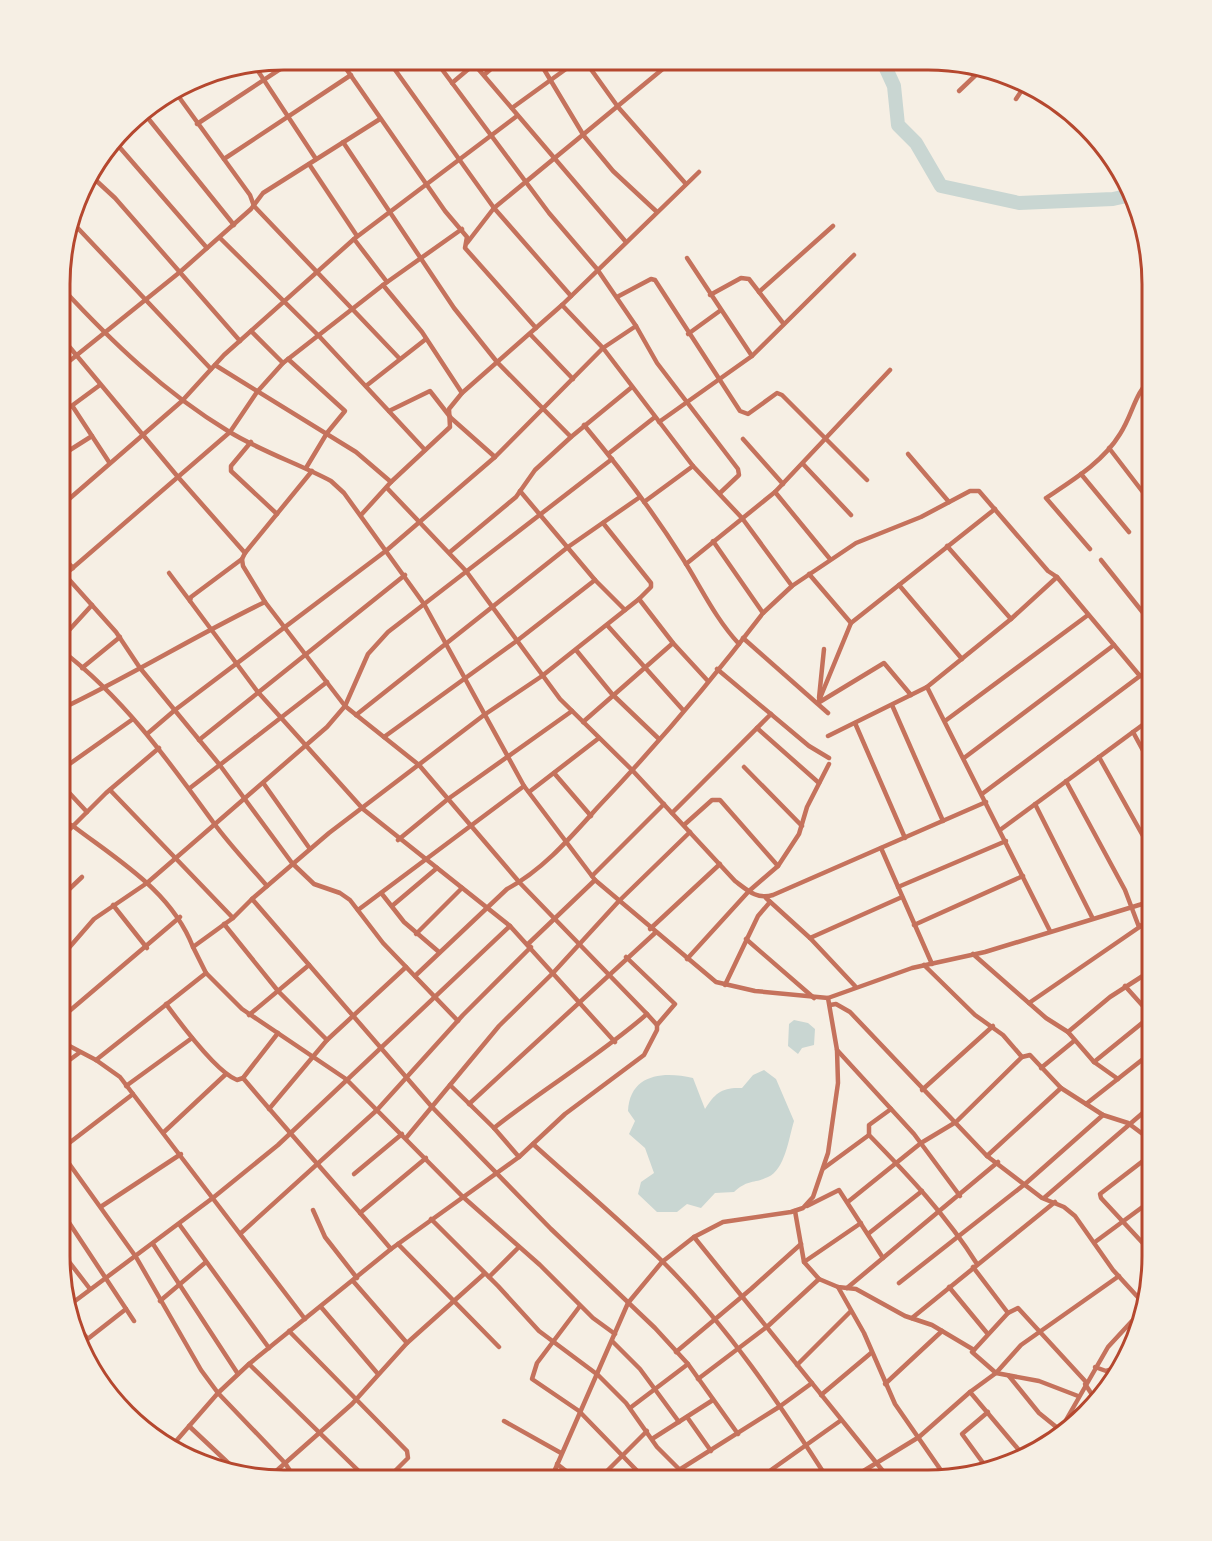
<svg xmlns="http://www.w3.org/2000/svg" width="1212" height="1541" font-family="'Exo 2',sans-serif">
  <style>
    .water { fill: #c9d6d2 }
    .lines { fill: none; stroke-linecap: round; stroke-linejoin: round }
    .river { stroke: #c9d6d2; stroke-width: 14 }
    .minor { stroke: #c5725c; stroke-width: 4.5 }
    .rim { fill: none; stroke: #b5482f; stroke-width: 3 }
  </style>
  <rect width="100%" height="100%" fill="#f6efe4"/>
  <!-- water -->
  <g class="water">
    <polygon points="794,1020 808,1023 815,1029 814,1045 802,1048 798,1054 788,1046 789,1024"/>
    <path d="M764,1070l12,9 18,42c-5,16 -9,49 -26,56 -15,7 -20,2 -34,15l-19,1 -14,15 -14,-4 -10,8h-20l-19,-18 3,-12 13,-9 -9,-25 -16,-14 6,-13 -7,-10c2,-37 35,-40 65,-33l12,31c10,-16 17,-22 37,-21l11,-13z"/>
  </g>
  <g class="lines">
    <!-- river -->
    <polyline class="river" points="883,62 894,86 898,125 916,143 941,186 1019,203 1113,199 1131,195"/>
    <!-- minor -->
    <g class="minor">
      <polyline points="340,60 445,211 467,237 465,248 536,328"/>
      <polyline points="388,60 494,208 571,296"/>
      <polyline points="435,60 549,213 597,269 636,326 657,363 738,469 739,475 720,493"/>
      <polyline points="539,61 584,136 613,171 657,212"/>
      <polyline points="585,61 618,107 686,184"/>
      <polyline points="474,64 626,242"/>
      <polyline points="254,65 316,159"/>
      <polyline points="484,75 500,61"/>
      <polyline points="452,83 478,61"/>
      <polyline points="959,91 980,71"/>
      <polyline points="176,93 250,195 254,206 399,358"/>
      <polyline points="1016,99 1024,87"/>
      <polyline points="512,108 577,61"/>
      <polyline points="143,112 234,225"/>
      <polyline points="197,124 294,60"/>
      <polyline points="115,142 207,248"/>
      <polyline points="343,142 454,308 497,362 571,437"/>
      <polyline points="224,159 351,75"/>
      <polyline points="309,164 357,236"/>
      <polyline points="89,174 115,198 240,341"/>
      <polyline points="73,223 211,369"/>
      <polyline points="220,238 318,335 425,450"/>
      <polyline points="354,239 387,282"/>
      <polyline points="467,243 494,208 670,63"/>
      <polyline points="687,258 752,356"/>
      <polyline points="383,285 422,332 462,393"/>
      <path d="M62,288c50,54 102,104 166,143 32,20 69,32 103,50l13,12 80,111 100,182 71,94 121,102 39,9 73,7 84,-30 73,-16 167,-51"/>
      <polyline points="759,292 833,226"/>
      <polyline points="710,295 741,278 749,279 783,323"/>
      <polyline points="617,297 651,279 655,280 740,411 748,414 777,393 782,395 867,480"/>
      <polyline points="562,305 603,348 693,466 742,518 792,586"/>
      <polyline points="251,331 283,363"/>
      <polyline points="530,334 573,379"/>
      <polyline points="688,334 721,310"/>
      <polyline points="62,338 178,477 245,553"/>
      <polyline points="288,359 345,411 327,433 306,468"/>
      <polyline points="215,365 356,452 391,482"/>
      <polyline points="62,367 180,272 251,209 263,193 380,119"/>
      <polyline points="366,386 426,339"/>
      <polyline points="73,407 109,462"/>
      <polyline points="389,411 430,391 451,418 495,457"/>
      <polyline points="62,413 100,385"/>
      <polyline points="659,422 752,356 854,255"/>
      <path d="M584,425c36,43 70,88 99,134 19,30 32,59 56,85"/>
      <polyline points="743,439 783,484"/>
      <polyline points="251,442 231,466 231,471 277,514"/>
      <polyline points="1109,448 1152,504"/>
      <polyline points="608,454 655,417"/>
      <polyline points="908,454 949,502"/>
      <polyline points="62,455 92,436"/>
      <polyline points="803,464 851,515"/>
      <polyline points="1081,474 1129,532"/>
      <path d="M387,488l79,83 94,128 73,72 102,110c12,9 22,19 38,14l213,-93"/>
      <polyline points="520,491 595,580 625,610"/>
      <polyline points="775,492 830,559"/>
      <polyline points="644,502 693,466"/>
      <polyline points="61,506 182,401 224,355 354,239 517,116"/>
      <polyline points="361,515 391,482 450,427 449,409 462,393 562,305 699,172"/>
      <polyline points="603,523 651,583 651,587 639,599"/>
      <polyline points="713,541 763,613"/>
      <polyline points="947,546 1011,619"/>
      <path d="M1090,549l-44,-51c27,-18 57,-36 74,-64 13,-20 14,-40 32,-57"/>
      <polyline points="450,552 516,497 535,470 571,437 632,387"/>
      <polyline points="61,555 73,568"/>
      <polyline points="242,559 191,597 190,601 257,691 363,809 510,926 615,1042"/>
      <polyline points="1101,560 1152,624"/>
      <polyline points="686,564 775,492 890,370"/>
      <polyline points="169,573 190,601"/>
      <polyline points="809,574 851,623 818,703 884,663 911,695"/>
      <polyline points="65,575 116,632 140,668 219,764 292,863 314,884 340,893 350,900 383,943 458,1021"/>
      <polyline points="61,578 230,432 257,392 283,363 383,285 462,229"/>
      <polyline points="899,585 962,659"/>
      <polyline points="851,623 995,509"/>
      <polyline points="607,625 683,710"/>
      <polyline points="743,638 828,713"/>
      <polyline points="61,639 92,605"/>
      <path d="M61,650c62,47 107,110 152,172 16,22 36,43 54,64"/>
      <polyline points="576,650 612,694 659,739"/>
      <polyline points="82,668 120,637"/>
      <polyline points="717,669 809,746 829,758"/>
      <polyline points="927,687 1050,931"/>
      <polyline points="61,696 69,705"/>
      <polyline points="819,698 824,649"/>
      <polyline points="892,705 943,821"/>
      <path d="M61,709c70,-33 135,-74 204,-107"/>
      <polyline points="356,715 568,547 640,497"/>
      <polyline points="945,721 1088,615"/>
      <polyline points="583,722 673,643"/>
      <polyline points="855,723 905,838"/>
      <polyline points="757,728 819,783"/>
      <polyline points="1133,732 1152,767"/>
      <polyline points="147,734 175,710 387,550 495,457 603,348 636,326"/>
      <polyline points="828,736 927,687 1011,619 1057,577"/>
      <polyline points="384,737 518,640 595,580"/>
      <polyline points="199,740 405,575"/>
      <polyline points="1099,757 1152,852"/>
      <polyline points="964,758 1114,645"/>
      <polyline points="744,767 802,826"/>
      <polyline points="61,770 133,719"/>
      <polyline points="554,773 591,816"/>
      <polyline points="1066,781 1125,890 1139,927 1143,924 1152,937"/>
      <polyline points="61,784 87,812"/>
      <polyline points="264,784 310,849"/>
      <polyline points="190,788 327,682"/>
      <polyline points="110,790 233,918"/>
      <polyline points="529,792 599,738"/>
      <polyline points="982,794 1140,676 1149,672 1152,675"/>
      <polyline points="1035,804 1092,917"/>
      <polyline points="672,813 771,714"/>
      <path d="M61,820l12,6c46,35 98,65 120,121l40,-29 19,-19 180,208 119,122 104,99 33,36 50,70"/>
      <polyline points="684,825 712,800 720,800 778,866"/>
      <polyline points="1000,830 1152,718"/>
      <polyline points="61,838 106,793 159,748"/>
      <polyline points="398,840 448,799 572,711"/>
      <polyline points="881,848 932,964"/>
      <polyline points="592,876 664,804"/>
      <polyline points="898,887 1006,841"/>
      <polyline points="382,894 404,922 439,952"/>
      <polyline points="61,897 82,877"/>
      <polyline points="766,898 810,938 855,986"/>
      <polyline points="252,899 329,833 484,715 542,676 639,599 673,643 707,680"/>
      <polyline points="113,905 147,948"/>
      <polyline points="392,906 437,868"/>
      <polyline points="358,910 524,786"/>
      <polyline points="224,924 278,991 327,1040 269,1109"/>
      <polyline points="914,925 1023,876"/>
      <polyline points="650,929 720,864"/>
      <polyline points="416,934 462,888"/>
      <polyline points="810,938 902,897"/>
      <polyline points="746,939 814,998"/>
      <polyline points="528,944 595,880"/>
      <polyline points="193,947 206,973 242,1009 346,1079 462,1196 540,1265 593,1318 615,1334"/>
      <polyline points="973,954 1046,1018 1068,1032 1094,1062 1118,1079"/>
      <polyline points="61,957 94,919 147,883 327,727 345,706 368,654 388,632 612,459"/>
      <polyline points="626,957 675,1004 657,1025"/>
      <polyline points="687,959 749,891 778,866 799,834 807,807 829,764"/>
      <polyline points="924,965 975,1015 1003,1035 1022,1057 1030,1055 1061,1088 1086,1104 1152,1052"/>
      <path d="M415,976l92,-87c36,-19 64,-52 91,-82 58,-61 114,-127 165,-194l29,-27 64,-43 65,-26 49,-26h9l69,80 9,6 83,99"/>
      <polyline points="725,985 758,916 770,902"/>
      <polyline points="1125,986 1151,1015"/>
      <polyline points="1029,1003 1141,926"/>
      <path d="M166,1004c14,19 50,68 71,76l6,-2 35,-45"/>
      <polyline points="830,1005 836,1004 850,1012 987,1156 1042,1198 1064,1207 1075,1216 1113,1270 1145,1305"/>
      <polyline points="249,1015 309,965"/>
      <polyline points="60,1019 180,917"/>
      <polyline points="1068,1032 1110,997 1152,970"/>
      <polyline points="327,1040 406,967"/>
      <polyline points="60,1041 96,1060 120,1077 305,1319"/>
      <polyline points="837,1050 914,1134 960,1196"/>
      <polyline points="96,1060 206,973"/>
      <polyline points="1094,1062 1152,1015"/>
      <polyline points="60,1067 79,1053"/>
      <polyline points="1041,1068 1074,1041"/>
      <path d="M243,1078c49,58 99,113 148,171"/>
      <polyline points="450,1085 494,1128 519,1157"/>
      <polyline points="126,1086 192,1038"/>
      <polyline points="922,1090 993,1026"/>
      <polyline points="469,1104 655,933"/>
      <polyline points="1086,1104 1103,1115 1128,1123 1152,1141"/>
      <path d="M891,1109l-22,16v10c39,40 78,81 108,129"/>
      <path d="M494,1128c50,-40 105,-72 153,-114"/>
      <polyline points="164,1132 226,1074"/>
      <polyline points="406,1138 499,1026 553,973 618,902 690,832"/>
      <path d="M533,1144c43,39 87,76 128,116 65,64 119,144 168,221"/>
      <polyline points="60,1150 133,1094"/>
      <polyline points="60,1151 136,1257 201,1370 218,1393 285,1463 296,1480"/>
      <polyline points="987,1156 1061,1088"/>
      <polyline points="824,1168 869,1135"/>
      <polyline points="354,1174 402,1134"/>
      <polyline points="1044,1198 1152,1105"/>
      <polyline points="849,1201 921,1143 956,1122 1022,1057"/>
      <polyline points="102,1206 181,1154"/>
      <polyline points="807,1206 839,1190 883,1258"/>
      <polyline points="60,1209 134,1321"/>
      <polyline points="313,1210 325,1237 357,1278"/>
      <polyline points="795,1211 804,1262 819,1279 838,1287 856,1289 905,1316 932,1325 974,1350 972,1352 996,1373 1039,1381 1078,1396"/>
      <polyline points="360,1213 426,1158"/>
      <polyline points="431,1219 498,1286 539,1331 598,1375 626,1403 657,1447 691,1481"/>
      <polyline points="179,1224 269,1348"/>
      <polyline points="241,1233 377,1110 463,1015 531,947"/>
      <polyline points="868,1234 922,1191"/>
      <polyline points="694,1237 891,1481"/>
      <polyline points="1095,1242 1152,1200"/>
      <polyline points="153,1244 238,1374"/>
      <polyline points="398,1244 499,1347"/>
      <polyline points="60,1250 90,1289"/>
      <polyline points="1152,1253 1101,1198 1100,1194 1152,1154"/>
      <polyline points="804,1262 861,1223"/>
      <polyline points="973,1267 1008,1313"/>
      <polyline points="489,1277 519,1247"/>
      <polyline points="353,1281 407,1343"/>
      <polyline points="899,1283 1025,1184 1103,1115"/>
      <polyline points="838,1287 864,1333 895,1404 947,1479"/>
      <polyline points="949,1287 987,1333"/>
      <polyline points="847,1288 998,1162"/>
      <polyline points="160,1301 206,1262"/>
      <polyline points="580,1306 537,1363 532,1379 579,1411 647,1481"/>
      <polyline points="67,1307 214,1197 278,1145 510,926"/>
      <polyline points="321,1307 378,1374"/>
      <polyline points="67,1313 87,1338"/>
      <polyline points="912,1318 1055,1202"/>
      <polyline points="289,1331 407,1451 408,1458 386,1480"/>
      <polyline points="612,1341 640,1369 679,1422"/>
      <polyline points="80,1345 126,1309"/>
      <polyline points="974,1350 1008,1313 1018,1308 1086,1382"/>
      <polyline points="676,1352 751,1289 801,1244"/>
      <polyline points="249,1364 368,1480"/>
      <polyline points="797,1365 851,1311"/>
      <polyline points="1095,1367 1106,1371 1122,1366"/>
      <polyline points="1009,1376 1039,1413 1060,1430"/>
      <polyline points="698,1379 768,1326 819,1279"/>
      <polyline points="885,1384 942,1331"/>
      <polyline points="1085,1384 1095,1399"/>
      <polyline points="970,1392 1024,1456"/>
      <polyline points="821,1395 871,1353"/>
      <polyline points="630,1408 688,1364"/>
      <polyline points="687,1417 711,1451"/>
      <polyline points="504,1421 561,1453"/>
      <polyline points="189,1426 241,1475"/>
      <polyline points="1058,1434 1108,1347 1144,1308"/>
      <polyline points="652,1439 713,1400"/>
      <polyline points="170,1448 218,1393 249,1364 391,1249 519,1157 565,1114 644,1055 657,1030 657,1025 647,1014 520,883 419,765 345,706 265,602 243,566 242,559 245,553 312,471"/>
      <polyline points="557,1464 579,1481"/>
      <polyline points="986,1467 962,1434 988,1412"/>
      <polyline points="679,1470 779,1407 812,1383"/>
      <polyline points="266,1480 352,1404 407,1343 484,1274"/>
      <polyline points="550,1481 628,1303 662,1262 694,1237 723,1222 791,1212 803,1208 813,1197 828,1153 838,1083 837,1050 828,998"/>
      <polyline points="597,1481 647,1431"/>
      <polyline points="770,1481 771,1470 840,1421"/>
      <polyline points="847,1481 919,1437 970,1392 996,1373 1021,1345 1119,1276"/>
    </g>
  </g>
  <!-- crop -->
  <path d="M0 0H1212V1541H0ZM284 70H928A214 214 0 0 1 1142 284V1256A214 214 0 0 1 928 1470H284A214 214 0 0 1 70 1256V284A214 214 0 0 1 284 70Z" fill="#f6efe4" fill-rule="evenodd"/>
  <path class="rim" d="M284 70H928A214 214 0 0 1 1142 284V1256A214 214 0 0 1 928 1470H284A214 214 0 0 1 70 1256V284A214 214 0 0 1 284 70Z"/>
</svg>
